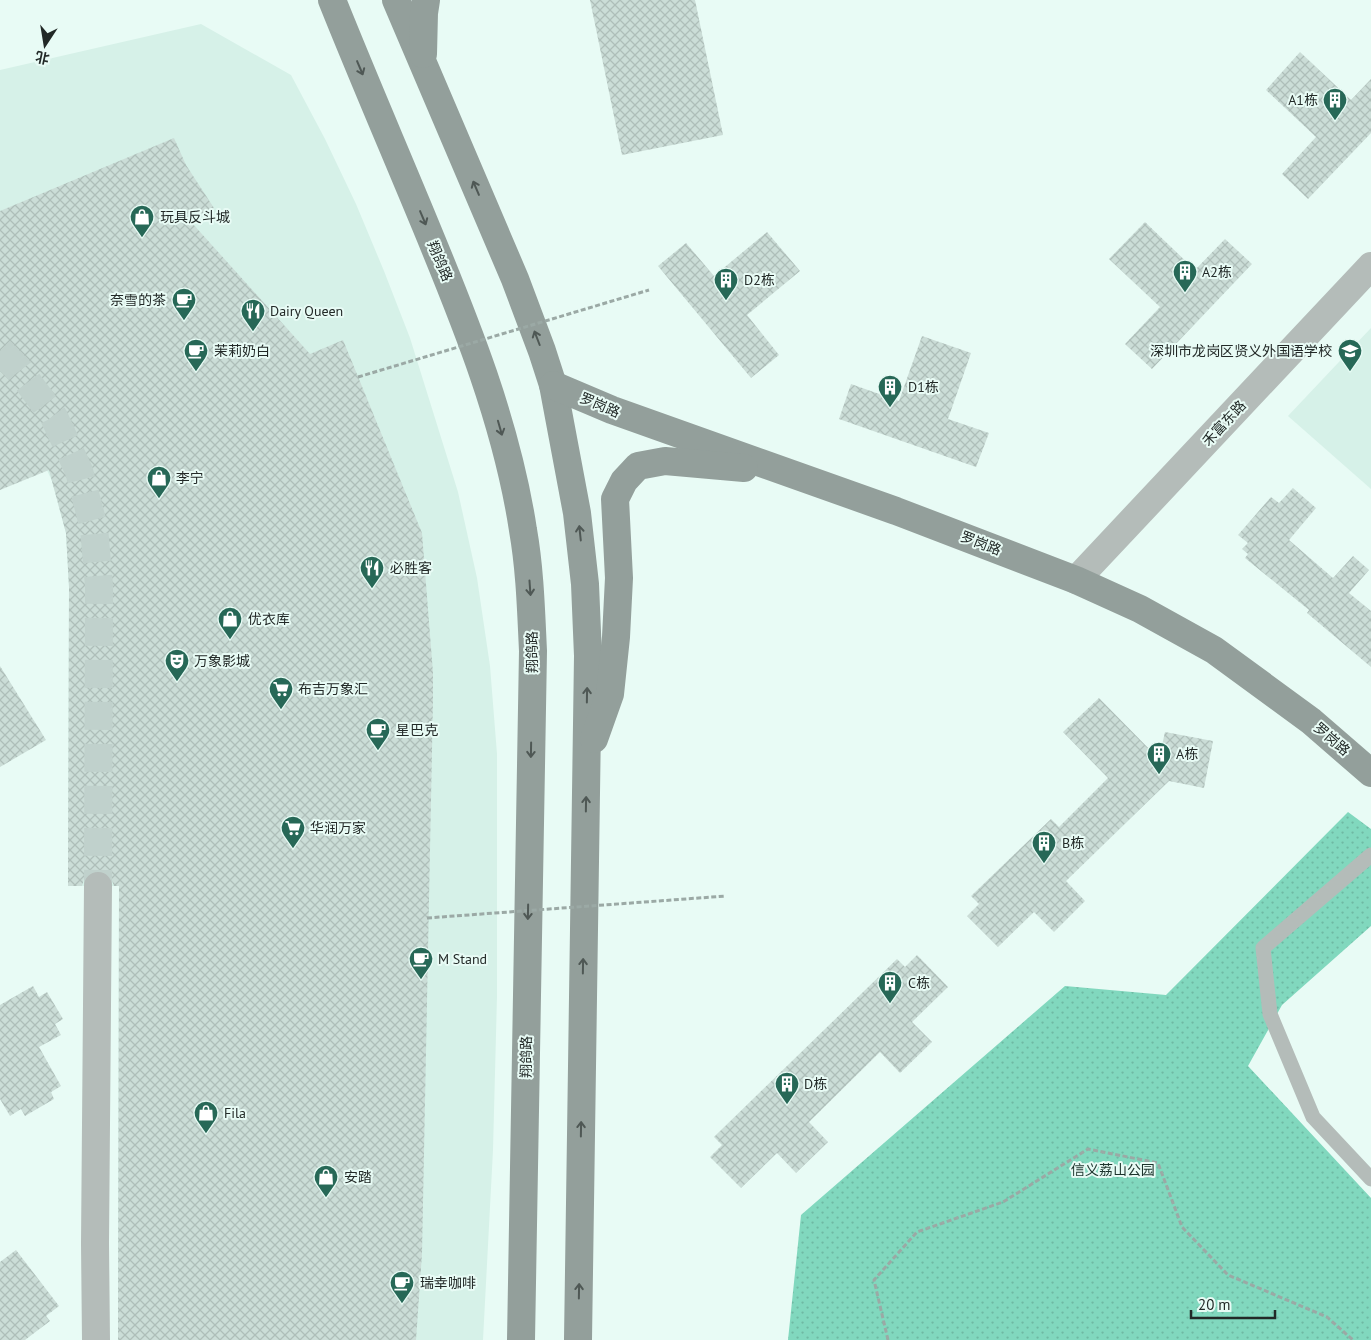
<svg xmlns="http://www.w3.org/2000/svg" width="1371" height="1340" font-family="'PT Sans','Noto Sans SC',sans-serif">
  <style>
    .built { fill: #d6f1e8 }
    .green { fill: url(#green-dots) }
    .building { fill: url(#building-cross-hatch) }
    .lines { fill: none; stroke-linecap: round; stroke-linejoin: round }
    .street-tunnel { stroke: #c0d1cc; stroke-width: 28; stroke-dasharray: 28 14; stroke-linecap: butt }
    .path { stroke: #9ba9a5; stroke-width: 3; stroke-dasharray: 5 2.5; stroke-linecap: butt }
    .lane { stroke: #b4bcb9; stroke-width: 15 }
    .street { stroke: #b4bcb9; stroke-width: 28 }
    .secondary { stroke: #939f9b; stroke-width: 28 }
    .path-bridge { stroke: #9ba9a5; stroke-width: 3; stroke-dasharray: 5 2.5; stroke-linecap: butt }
    .oneway { stroke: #4f5855 }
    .labels { text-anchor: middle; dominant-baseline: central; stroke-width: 4; stroke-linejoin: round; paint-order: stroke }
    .poi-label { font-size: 14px; fill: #222927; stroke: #e8fbf5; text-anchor: start }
    .street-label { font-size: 14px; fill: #222927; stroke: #e8fbf5 }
    .park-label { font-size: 14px; fill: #1c332c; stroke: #e8fbf5 }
  </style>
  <defs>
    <pattern id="green-dots" width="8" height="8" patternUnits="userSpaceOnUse" patternTransform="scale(1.25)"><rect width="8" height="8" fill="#81d8be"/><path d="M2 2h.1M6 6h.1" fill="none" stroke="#6fb9a3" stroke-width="1.8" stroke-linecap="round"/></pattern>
    <pattern id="building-cross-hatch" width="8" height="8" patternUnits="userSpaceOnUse" patternTransform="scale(1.25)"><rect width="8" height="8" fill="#cbddd7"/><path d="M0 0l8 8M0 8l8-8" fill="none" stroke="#aebeb9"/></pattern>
  </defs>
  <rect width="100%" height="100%" fill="#e8fbf5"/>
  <!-- built -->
  <g class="built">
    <polygon points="201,24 291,75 325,139 356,204 384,271 410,338 458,492 477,578 490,666 497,754 497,996 493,1150 483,1340 118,1340 119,886 68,886 69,587 66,533 52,481 29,432 0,393 0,70"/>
    <polygon points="1371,328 1371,489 1288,416"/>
  </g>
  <!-- green -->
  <polygon class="green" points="1348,812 1371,829 1371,926 1282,1005 1248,1066 1371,1198 1371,1340 788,1340 801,1215 1065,986 1166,995"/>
  <!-- building -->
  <g class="building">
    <polygon points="590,0 695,0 723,135 622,155"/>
    <polygon points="1300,52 1351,100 1371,79 1371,133 1308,199 1282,174 1316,137 1266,90"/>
    <polygon points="174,138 186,165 214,208 192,223 310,354 343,340 422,533 433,673 433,700 422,1254 416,1340 118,1340 119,886 114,886 111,878 105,872 99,870 90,873 84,879 82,886 68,886 69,587 66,533 49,470 0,490 0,211"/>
    <polygon points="1145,222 1195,270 1225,239 1252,264 1152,369 1125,344 1160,307 1109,259"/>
    <polygon points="767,232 800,271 747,315 779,355 751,378 658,266 686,243 714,276"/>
    <polygon points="922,336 971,353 948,419 989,433 976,467 839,419 851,384 899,401"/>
    <polygon points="1293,488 1316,508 1289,540 1333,578 1353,556 1369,570 1349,593 1371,611 1371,667 1307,613 1309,610 1245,558 1248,554 1242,549 1248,543 1238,535 1271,497 1279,503"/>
    <polygon points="0,666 46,740 0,767"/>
    <polygon points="1099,698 1159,759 1165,732 1213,741 1204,788 1169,781 1066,881 1085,901 1054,932 1034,912 998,947 967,916 979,904 971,896 1051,819 1059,827 1108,778 1063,732"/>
    <polygon points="917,955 948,987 912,1022 932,1042 900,1073 880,1052 809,1122 828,1142 796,1173 777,1153 741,1188 710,1157 722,1145 714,1137 897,959 905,967"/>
    <polygon points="33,986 39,997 47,992 63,1019 55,1024 61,1035 39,1047 61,1086 51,1092 54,1099 25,1116 21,1109 10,1116 0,1099 0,1005"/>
    <polygon points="16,1250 59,1306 46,1316 50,1321 25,1340 0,1340 0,1262"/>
  </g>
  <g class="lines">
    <!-- street-tunnel -->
    <polyline class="street-tunnel" points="0,351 19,370 54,417 79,471 94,528 99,586 98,886"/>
    <!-- path -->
    <polyline class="path" points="888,1340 874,1280 917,1232 1003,1202 1088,1149 1158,1163 1182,1227 1228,1275 1327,1317 1353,1340"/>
    <!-- lane -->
    <polyline class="lane" points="1371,855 1263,948 1270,1014 1313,1117 1371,1179"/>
    <!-- street -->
    <g class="street">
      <polyline points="1076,580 1371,266"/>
      <polyline points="96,1340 95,1244 98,886"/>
    </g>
    <!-- secondary -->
    <g class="secondary">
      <path d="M332,0c30,75 62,149 93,224 41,99 82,200 98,306 7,40 8,80 10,121l-12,689"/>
      <polyline points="396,0 515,279 542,351 553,385 577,513 585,584 588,656 578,1340"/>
      <polyline points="423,54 424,13 426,0"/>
      <polyline points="553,385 612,410 896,511 1076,580 1140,609 1214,650 1311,721 1371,773"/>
      <polyline points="594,739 610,694 616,637 619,578 615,499 624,481 638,466 665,461 744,468"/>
    </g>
    <!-- path-bridge -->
    <g class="path-bridge">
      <polyline points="358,377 649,290"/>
      <polyline points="427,918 726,896"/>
    </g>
  </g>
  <!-- one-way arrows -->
  <defs><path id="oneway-shaft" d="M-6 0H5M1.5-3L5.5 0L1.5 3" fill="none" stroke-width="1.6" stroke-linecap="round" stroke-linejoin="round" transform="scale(1.25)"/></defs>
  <g class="oneway">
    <use href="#oneway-shaft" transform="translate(360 68) rotate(67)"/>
    <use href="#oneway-shaft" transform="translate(476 188) rotate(-113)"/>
    <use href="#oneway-shaft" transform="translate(423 218) rotate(67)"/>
    <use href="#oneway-shaft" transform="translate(537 338) rotate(-111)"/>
    <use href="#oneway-shaft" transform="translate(500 428) rotate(74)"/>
    <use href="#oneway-shaft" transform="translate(580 533) rotate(-96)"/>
    <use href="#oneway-shaft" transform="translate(530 588) rotate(86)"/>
    <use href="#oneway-shaft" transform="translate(587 695) rotate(-89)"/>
    <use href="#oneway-shaft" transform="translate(531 750) rotate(91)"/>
    <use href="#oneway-shaft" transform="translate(586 804) rotate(-89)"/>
    <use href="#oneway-shaft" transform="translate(528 912) rotate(91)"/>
    <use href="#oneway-shaft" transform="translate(583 966) rotate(-89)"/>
    <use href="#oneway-shaft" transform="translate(581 1129) rotate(-89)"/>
    <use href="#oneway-shaft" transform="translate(579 1291) rotate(-89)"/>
  </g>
  <!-- icons -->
  <defs>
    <symbol id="building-pin" viewBox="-11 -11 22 30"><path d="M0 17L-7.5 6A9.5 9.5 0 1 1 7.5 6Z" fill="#276857" stroke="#e8fbf5"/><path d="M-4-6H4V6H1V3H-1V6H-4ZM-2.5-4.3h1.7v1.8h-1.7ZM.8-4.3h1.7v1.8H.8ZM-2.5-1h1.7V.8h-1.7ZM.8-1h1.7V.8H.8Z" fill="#fff"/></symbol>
    <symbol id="shop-pin" viewBox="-11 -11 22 30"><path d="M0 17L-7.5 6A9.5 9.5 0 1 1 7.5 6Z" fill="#276857" stroke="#e8fbf5"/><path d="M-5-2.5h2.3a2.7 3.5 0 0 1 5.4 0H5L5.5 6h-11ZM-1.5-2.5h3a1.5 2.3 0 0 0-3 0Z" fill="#fff"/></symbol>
    <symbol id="cafe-pin" viewBox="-11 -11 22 30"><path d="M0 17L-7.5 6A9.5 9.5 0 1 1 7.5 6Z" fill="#276857" stroke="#e8fbf5"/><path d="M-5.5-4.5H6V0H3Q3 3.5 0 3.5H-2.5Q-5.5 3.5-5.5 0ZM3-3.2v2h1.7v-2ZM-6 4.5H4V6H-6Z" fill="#fff"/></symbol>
    <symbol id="restaurant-pin" viewBox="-11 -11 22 30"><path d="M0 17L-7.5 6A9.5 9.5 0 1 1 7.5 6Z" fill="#276857" stroke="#e8fbf5"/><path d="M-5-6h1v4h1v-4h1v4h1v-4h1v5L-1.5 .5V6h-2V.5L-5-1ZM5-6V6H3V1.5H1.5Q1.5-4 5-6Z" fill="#fff"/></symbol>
    <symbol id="school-pin" viewBox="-11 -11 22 30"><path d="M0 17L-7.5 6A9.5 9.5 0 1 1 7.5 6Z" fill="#276857" stroke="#e8fbf5"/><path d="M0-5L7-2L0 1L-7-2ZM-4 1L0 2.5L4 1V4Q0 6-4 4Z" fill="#fff"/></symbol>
    <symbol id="theatre-pin" viewBox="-11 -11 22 30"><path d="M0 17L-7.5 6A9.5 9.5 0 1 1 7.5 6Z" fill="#276857" stroke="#e8fbf5"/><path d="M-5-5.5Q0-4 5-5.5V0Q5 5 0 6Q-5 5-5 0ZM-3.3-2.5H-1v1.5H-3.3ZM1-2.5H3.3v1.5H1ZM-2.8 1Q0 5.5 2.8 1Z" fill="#fff"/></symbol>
    <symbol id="supermarket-pin" viewBox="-11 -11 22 30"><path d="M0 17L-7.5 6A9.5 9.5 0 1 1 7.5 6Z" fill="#276857" stroke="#e8fbf5"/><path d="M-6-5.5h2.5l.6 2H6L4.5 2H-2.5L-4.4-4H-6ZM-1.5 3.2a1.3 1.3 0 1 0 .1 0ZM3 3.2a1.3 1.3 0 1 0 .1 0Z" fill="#fff"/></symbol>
  </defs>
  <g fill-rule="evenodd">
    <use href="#building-pin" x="1321" y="86" width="28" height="38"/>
    <use href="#shop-pin" x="128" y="203" width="28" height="38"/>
    <use href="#building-pin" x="1171" y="258" width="28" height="38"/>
    <use href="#building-pin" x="712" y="266" width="28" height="38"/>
    <use href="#cafe-pin" x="170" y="286" width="28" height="38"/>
    <use href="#restaurant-pin" x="239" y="297" width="28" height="38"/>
    <use href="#cafe-pin" x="182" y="337" width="28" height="38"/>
    <use href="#school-pin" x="1336" y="337" width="28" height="38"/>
    <use href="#building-pin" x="876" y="373" width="28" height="38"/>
    <use href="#shop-pin" x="145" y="464" width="28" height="38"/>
    <use href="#restaurant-pin" x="358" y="554" width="28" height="38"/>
    <use href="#shop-pin" x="216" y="605" width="28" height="38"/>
    <use href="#theatre-pin" x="163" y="647" width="28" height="38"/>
    <use href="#supermarket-pin" x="267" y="675" width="28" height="38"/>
    <use href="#cafe-pin" x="364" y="716" width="28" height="38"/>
    <use href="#building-pin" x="1145" y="740" width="28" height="38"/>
    <use href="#supermarket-pin" x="279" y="814" width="28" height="38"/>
    <use href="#building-pin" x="1030" y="829" width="28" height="38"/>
    <use href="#cafe-pin" x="407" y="945" width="28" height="38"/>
    <use href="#building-pin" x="876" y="969" width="28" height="38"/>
    <use href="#building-pin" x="773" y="1070" width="28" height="38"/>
    <use href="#shop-pin" x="192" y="1099" width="28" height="38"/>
    <use href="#shop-pin" x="312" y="1163" width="28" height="38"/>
    <use href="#cafe-pin" x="388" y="1269" width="28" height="38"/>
  </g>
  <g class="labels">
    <!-- poi labels -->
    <g class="poi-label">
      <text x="1318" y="100" text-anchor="end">A1栋</text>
      <text x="160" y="217">玩具反斗城</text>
      <text x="1202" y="272">A2栋</text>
      <text x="744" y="280">D2栋</text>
      <text x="166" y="300" text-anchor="end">奈雪的茶</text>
      <text x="270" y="311">Dairy Queen</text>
      <text x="214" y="351">茉莉奶白</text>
      <text x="1332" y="351" text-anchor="end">深圳市龙岗区贤义外国语学校</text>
      <text x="908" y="387">D1栋</text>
      <text x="176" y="478">李宁</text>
      <text x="390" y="568">必胜客</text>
      <text x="248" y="619">优衣库</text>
      <text x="194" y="661">万象影城</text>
      <text x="298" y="689">布吉万象汇</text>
      <text x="396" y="730">星巴克</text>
      <text x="1176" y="754">A栋</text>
      <text x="310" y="828">华润万家</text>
      <text x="1062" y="843">B栋</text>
      <text x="438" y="959">M Stand</text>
      <text x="908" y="983">C栋</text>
      <text x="804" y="1084">D栋</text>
      <text x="224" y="1113">Fila</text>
      <text x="344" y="1177">安踏</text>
      <text x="420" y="1283">瑞幸咖啡</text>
    </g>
    <!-- street labels -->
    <g class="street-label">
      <text transform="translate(440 261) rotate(67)">翔鸽路</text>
      <text transform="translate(600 405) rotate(23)">罗岗路</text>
      <text transform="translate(1224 423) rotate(-47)">禾富东路</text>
      <text transform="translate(981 543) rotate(21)">罗岗路</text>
      <text transform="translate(532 652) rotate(-91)">翔鸽路</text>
      <text transform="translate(1332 739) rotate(41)">罗岗路</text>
      <text transform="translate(526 1057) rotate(-89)">翔鸽路</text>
    </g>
    <!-- park labels -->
    <g class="park-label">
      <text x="1113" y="1170">信义荔山公园</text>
    </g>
  </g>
  <!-- north arrow -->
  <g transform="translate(45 45) rotate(192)" stroke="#e8fbf5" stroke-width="4" paint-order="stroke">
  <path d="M0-4L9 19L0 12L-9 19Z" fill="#222927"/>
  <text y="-8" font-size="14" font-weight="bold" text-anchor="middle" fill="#222927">北</text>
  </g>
  <!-- scale -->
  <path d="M1191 1310v8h84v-8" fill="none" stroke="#222927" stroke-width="2.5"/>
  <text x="1198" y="1310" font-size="15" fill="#222927" stroke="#e8fbf5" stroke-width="4" paint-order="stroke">20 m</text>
</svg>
